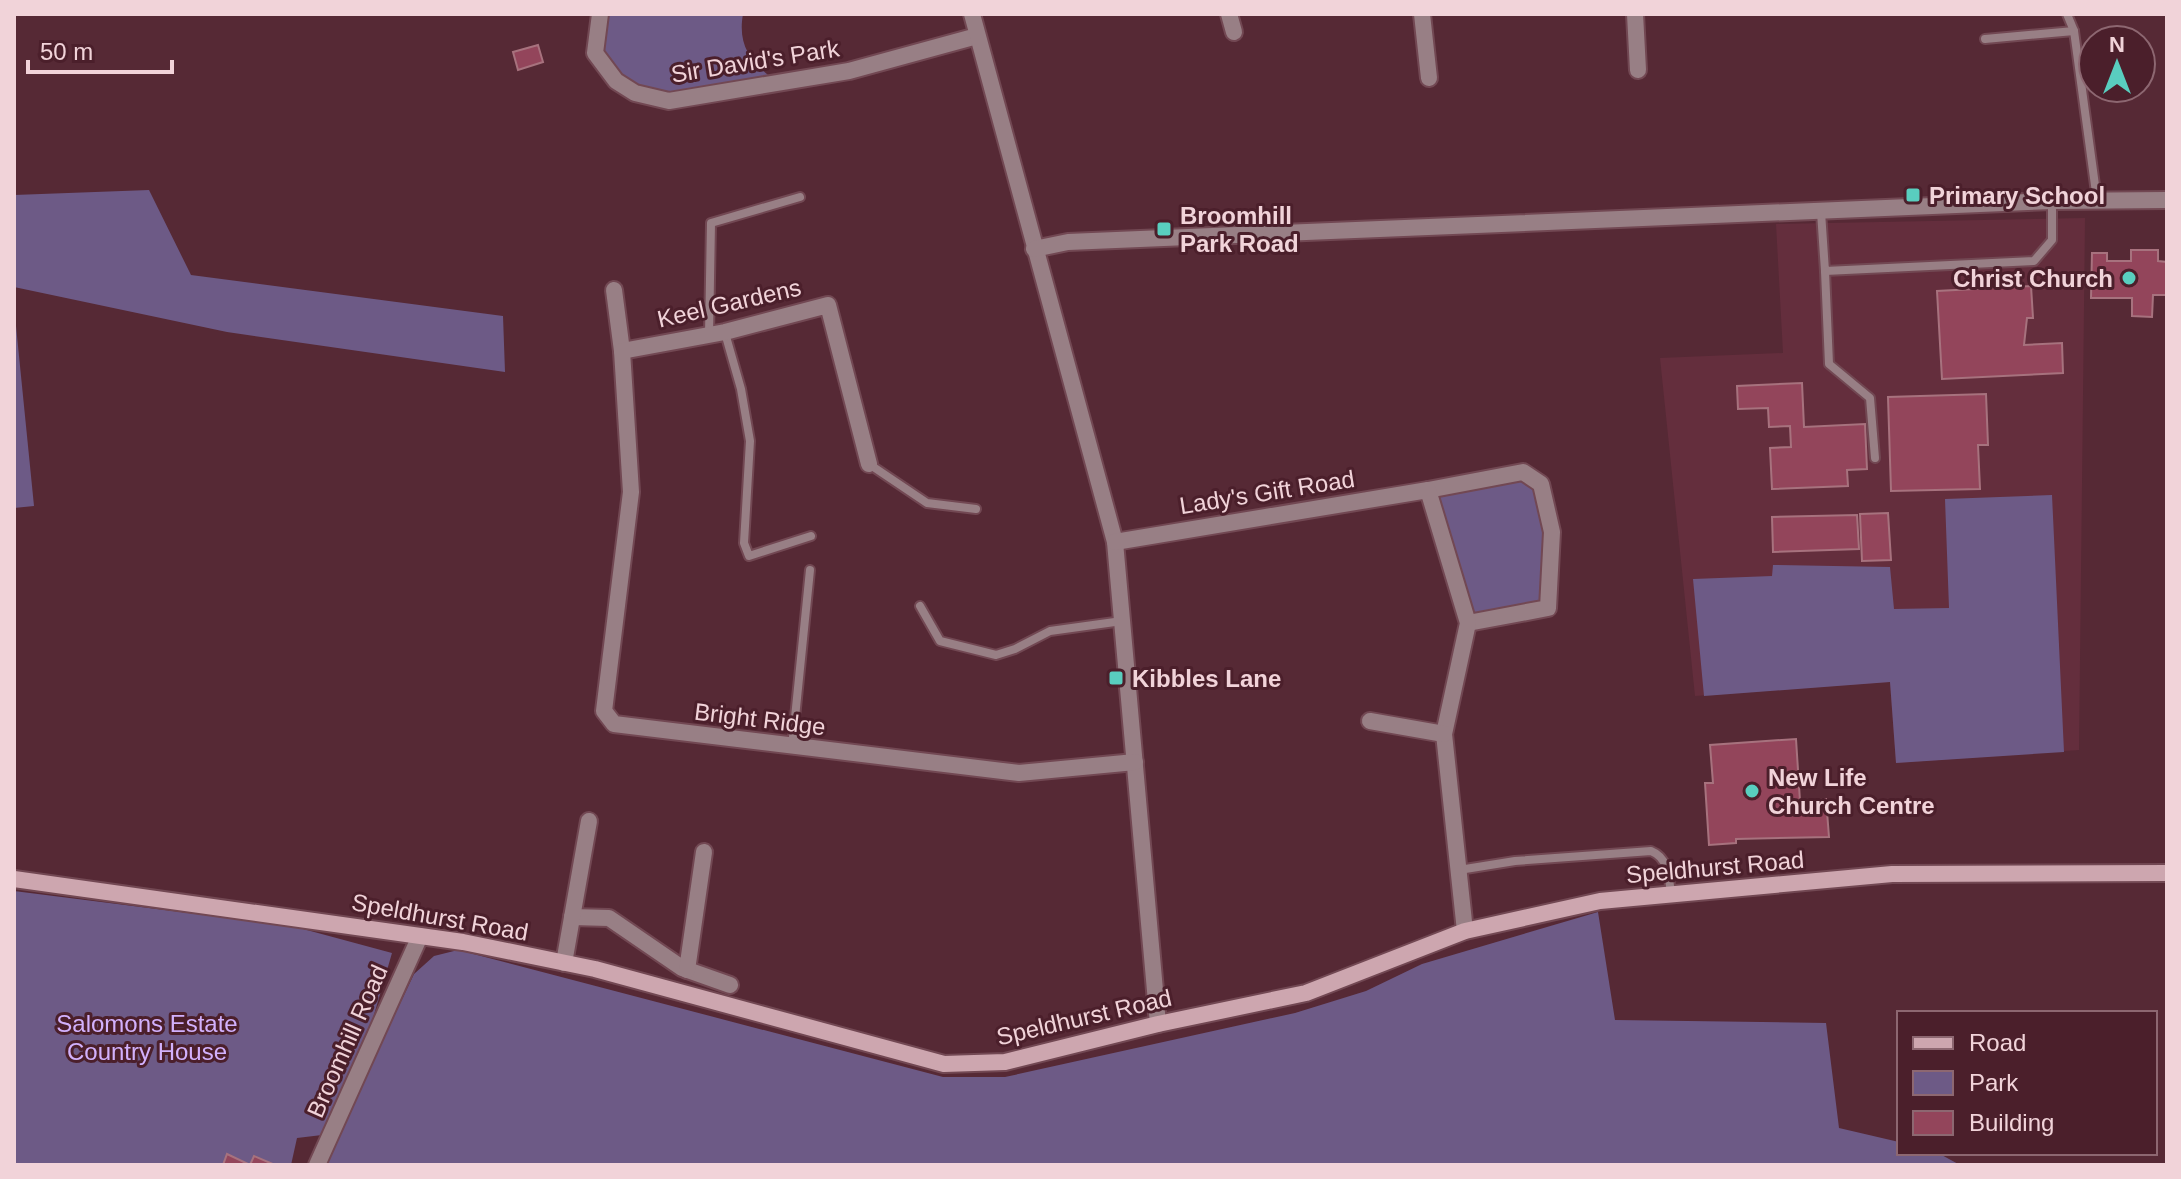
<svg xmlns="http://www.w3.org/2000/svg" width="2181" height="1179" font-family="Helvetica,sans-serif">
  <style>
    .built { fill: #642e3d }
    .green { fill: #6d5a86 }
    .building { fill: #93455b; stroke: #a7727e; stroke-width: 2 }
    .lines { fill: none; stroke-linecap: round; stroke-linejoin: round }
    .lane-casing { stroke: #724853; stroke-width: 12 }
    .street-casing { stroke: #724853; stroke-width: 20 }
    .secondary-casing { stroke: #724853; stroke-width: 20 }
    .lane { stroke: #987f85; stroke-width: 8 }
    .street { stroke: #987f85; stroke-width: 16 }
    .secondary { stroke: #cda6af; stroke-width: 16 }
    .poi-dot { fill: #59cebf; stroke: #4b1f2b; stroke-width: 3 }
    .labels { text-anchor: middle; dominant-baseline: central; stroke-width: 6; stroke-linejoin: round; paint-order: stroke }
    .street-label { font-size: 24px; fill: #f1d3d9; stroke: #4b1f2b }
    .poi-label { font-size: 24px; font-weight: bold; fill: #f1d3d9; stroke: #4b1f2b; text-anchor: start }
    .park-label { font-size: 24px; fill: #d2b1fd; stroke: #4b1f2b }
  </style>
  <rect width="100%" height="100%" fill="#562935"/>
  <!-- built -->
  <polygon class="built" points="2085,218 2079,750 1896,763 1890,682 1695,696 1660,358 1783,353 1776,224"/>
  <!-- green -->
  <g class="green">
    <path d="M600,14h143c-6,34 10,50 35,69l-109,18 -34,-8 -40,-40z"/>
    <polygon points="149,190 191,275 503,316 505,372 227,332 14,287 14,195"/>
    <polygon points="14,306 34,506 14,508"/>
    <polygon points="1523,472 1541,484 1552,532 1548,608 1468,623 1428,490"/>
    <polygon points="2052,495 2064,752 1896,763 1890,682 1704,696 1693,579 1772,576 1773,565 1890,567 1894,609 1949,608 1945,499"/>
    <polygon points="14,891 292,926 392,953 367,1039 322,1135 297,1138 291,1165 14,1165"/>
    <polygon points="1598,912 1615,1020 1826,1023 1839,1128 1899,1142 1899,1153 1938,1153 1960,1165 324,1165 414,974 434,956 458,950 943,1077 1005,1077 1295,1013 1366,991 1422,964"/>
  </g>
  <!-- building -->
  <g class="building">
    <polygon points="538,45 543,62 518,70 513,52"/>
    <polygon points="2131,250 2158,250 2158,261 2167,262 2167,295 2153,295 2152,317 2132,316 2132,298 2091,298 2092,253 2107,253 2107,261 2131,261"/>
    <polygon points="2031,286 2033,318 2027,318 2024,345 2062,343 2063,373 1942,379 1937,291"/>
    <polygon points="1802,383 1804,427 1865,424 1867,469 1847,470 1848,486 1772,489 1770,448 1791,447 1790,426 1769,427 1768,408 1738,409 1737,386"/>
    <polygon points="1986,394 1988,445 1978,445 1980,489 1891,491 1888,397"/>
    <polygon points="1888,513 1891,560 1862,561 1860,514"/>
    <polygon points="1857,515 1859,549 1773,552 1772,517"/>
    <polygon points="1796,739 1800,801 1826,799 1829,837 1736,839 1736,843 1709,845 1705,783 1713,783 1710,745"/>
    <polygon points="227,1154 250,1165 254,1156 275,1165 223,1165"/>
  </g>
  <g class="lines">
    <defs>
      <g id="lane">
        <polyline points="2067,14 2074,31 2097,200"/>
        <polyline points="1985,39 2074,31"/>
        <polyline points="1821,212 1825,271 2034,261 2052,240 2052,201"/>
        <polyline points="1825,271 1829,364 1870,398 1875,458"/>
        <polyline points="725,333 741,389 750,441 744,543 749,556 811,536"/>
        <polyline points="709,335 711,223 800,197"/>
        <polyline points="869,464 927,503 976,509"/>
        <polyline points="920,606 940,641 996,655 1015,649 1050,631 1122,621"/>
        <polyline points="792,747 810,570"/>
        <path d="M1459,870l56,-9 136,-10c18,7 18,27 20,44"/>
      </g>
      <g id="street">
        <polyline points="600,14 595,53 616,81 635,93 669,101 849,71 977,36"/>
        <polyline points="972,14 1115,542 1158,1024"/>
        <polyline points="1229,14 1234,32"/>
        <polyline points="1422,14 1429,78"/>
        <polyline points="1635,14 1638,70"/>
        <polyline points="1034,249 1068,242 2052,201 2167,200"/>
        <polyline points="614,290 622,351"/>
        <polyline points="869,464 828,305 725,332 622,351 631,492 604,711 614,724 1019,773 1135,762"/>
        <polyline points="1428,490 1523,472 1541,484 1552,532 1548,608 1468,623"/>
        <polyline points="1115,542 1428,490 1468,623 1444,734 1465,931"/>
        <polyline points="1370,721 1444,734"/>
        <polyline points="572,917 609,918 682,968 730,985"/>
        <polyline points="564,963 589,821"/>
        <polyline points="687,970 704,852"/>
        <polyline points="317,1165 420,936"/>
      </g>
      <polyline id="secondary" points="14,879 463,942 595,969 944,1064 1005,1062 1158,1024 1306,993 1465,931 1600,901 1892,874 2167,873"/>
    </defs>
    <!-- lane casing -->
    <use href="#lane" class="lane-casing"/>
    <!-- street casing -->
    <use href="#street" class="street-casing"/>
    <!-- secondary casing -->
    <use href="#secondary" class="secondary-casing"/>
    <!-- lane -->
    <use href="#lane" class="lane"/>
    <!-- street -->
    <use href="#street" class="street"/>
    <!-- secondary -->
    <use href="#secondary" class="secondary"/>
  </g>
  <!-- markers -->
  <g class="poi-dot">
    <rect x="1905" y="187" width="16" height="16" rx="4"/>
    <rect x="1156" y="221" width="16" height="16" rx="4"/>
    <circle cx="2129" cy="278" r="8"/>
    <rect x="1108" y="670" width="16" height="16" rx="4"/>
    <circle cx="1752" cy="791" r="8"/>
  </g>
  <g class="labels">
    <!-- street labels -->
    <g class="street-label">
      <text transform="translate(755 61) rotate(-9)">Sir David's Park</text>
      <text transform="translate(729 303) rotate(-13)">Keel Gardens</text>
      <text transform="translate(1267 492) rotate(-9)">Lady's Gift Road</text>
      <text transform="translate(760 719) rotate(7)">Bright Ridge</text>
      <text transform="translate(1715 867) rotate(-5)">Speldhurst Road</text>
      <text transform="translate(440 917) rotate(10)">Speldhurst Road</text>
      <text transform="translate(1084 1017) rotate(-13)">Speldhurst Road</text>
      <text transform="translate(347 1041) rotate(-66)">Broomhill Road</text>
    </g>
    <!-- poi labels -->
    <g class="poi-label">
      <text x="1929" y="195">Primary School</text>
      <text x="1180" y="215">Broomhill<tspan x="1180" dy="28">Park Road</tspan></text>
      <text x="2113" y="278" text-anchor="end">Christ Church</text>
      <text x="1132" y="678">Kibbles Lane</text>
      <text x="1768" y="777">New Life<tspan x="1768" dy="28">Church Centre</tspan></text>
    </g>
    <!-- park labels -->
    <g class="park-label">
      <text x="147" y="1023">Salomons Estate<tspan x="147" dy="28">Country House</tspan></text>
    </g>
  </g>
  <!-- border -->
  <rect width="2181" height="1179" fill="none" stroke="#f1d3d9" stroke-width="32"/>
  <!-- legend -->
  <rect x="1897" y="1011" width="260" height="144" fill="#4b1f2b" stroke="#8d6771" stroke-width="2"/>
  <rect x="1913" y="1037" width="40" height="12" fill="#cda6af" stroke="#8d6771" stroke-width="2"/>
  <text x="1969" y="1051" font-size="24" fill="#f1d3d9">Road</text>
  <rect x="1913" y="1071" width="40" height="24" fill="#6d5a86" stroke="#8d6771" stroke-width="2"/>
  <text x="1969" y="1091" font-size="24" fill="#f1d3d9">Park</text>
  <rect x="1913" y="1111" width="40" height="24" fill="#93455b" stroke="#8d6771" stroke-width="2"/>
  <text x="1969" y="1131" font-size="24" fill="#f1d3d9">Building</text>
  <!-- north arrow -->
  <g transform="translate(2117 64)"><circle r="38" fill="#4b1f2b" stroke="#8d6771" stroke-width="2"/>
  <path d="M0-6L14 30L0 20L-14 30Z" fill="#59cebf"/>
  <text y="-12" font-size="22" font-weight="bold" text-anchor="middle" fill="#f1d3d9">N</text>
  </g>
  <!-- scale -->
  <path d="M28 60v12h144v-12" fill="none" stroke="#f1d3d9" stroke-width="4"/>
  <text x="40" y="60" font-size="24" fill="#f1d3d9" stroke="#4b1f2b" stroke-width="6" paint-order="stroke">50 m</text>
</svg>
